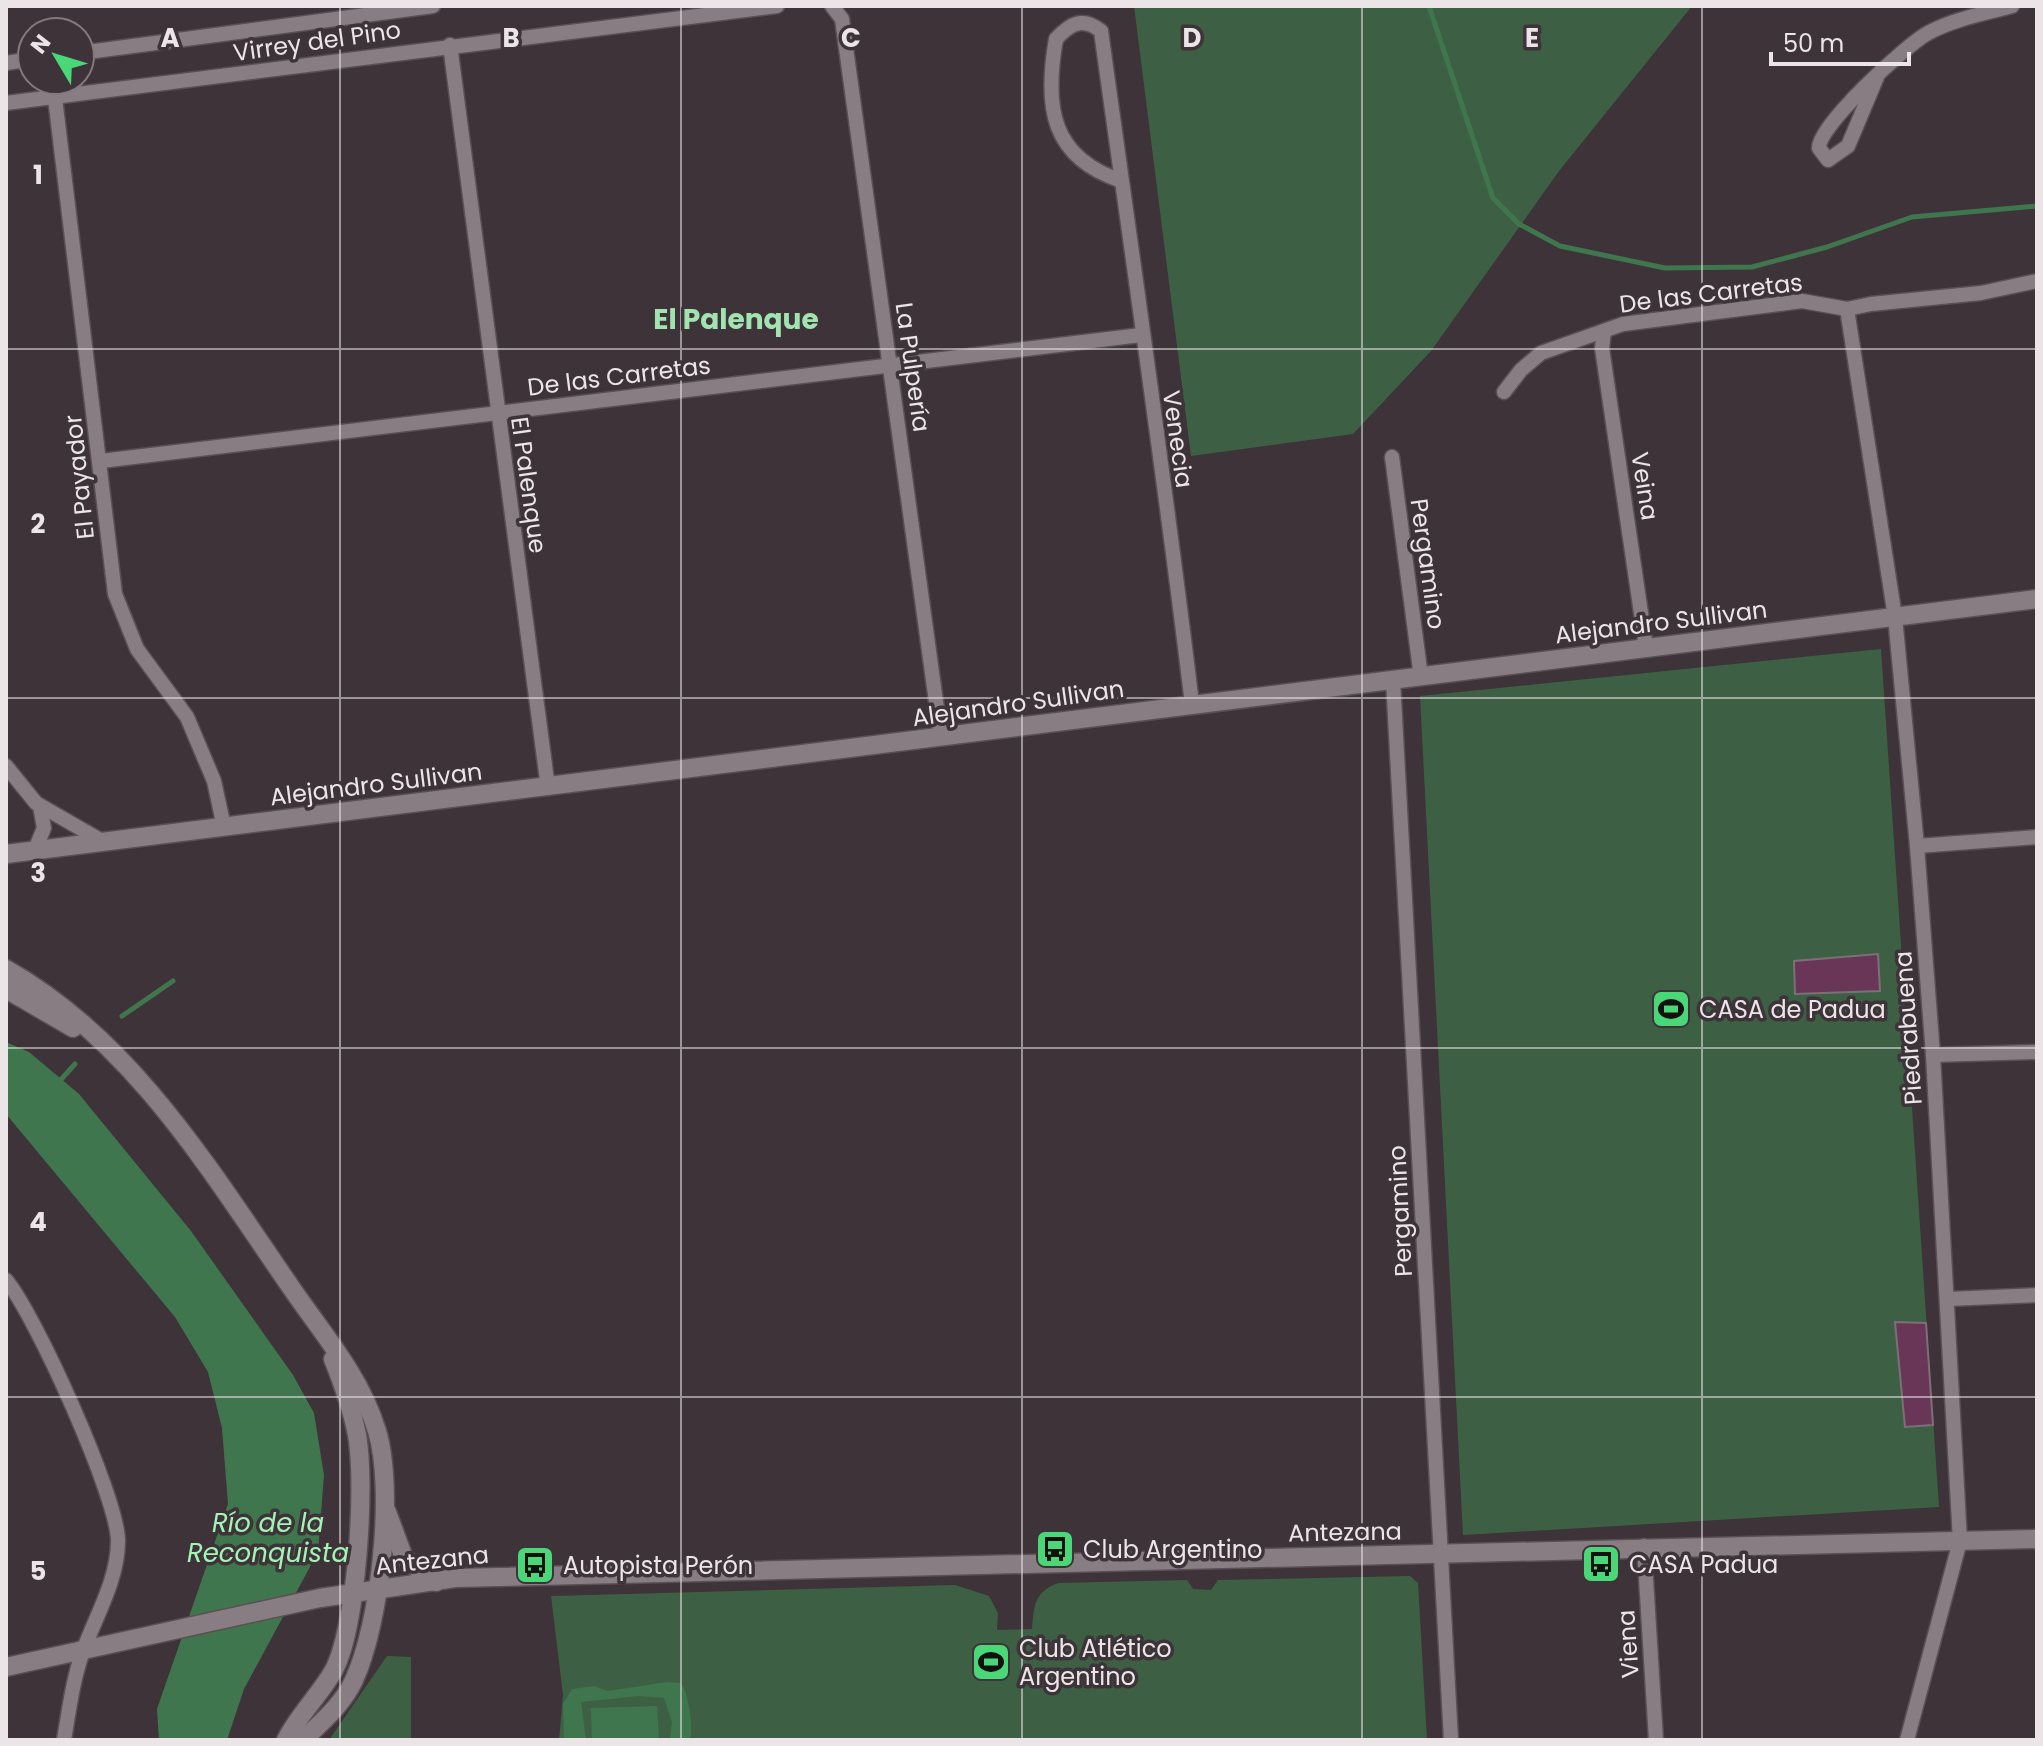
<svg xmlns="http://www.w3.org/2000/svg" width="2043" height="1746" font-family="Poppins,sans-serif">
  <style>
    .green { fill: #3d6045 }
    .water { fill: #40764e }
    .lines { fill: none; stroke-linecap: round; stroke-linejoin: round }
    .stream { stroke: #40764e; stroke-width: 5 }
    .building { fill: #693657; stroke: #7c7077; stroke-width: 2 }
    .minor-casing { stroke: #585054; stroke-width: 17 }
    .tertiary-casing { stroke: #585054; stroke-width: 21 }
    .minor { stroke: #897d84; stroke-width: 14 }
    .tertiary { stroke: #897d84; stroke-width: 18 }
    .grid { fill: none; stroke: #ebe5e8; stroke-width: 2; stroke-opacity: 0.55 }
    .labels { text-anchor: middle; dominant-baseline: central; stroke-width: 7; stroke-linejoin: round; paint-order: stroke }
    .street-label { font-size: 24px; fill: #ebe5e8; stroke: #3d3339 }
    .poi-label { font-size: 24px; fill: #ebe5e8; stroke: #3d3339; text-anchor: start }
    .water-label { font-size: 26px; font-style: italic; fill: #a2f3b4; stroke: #3d3339 }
    .quarter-label { font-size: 28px; font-weight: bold; fill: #a1e4af; stroke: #3d3339 }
    .grid-label { font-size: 26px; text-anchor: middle; font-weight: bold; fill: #ebe5e8; stroke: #3d3339; stroke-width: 7; stroke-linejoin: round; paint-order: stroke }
  </style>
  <rect width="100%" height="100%" fill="#3d3339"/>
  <!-- green -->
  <g class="green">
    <polygon points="1134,6 1692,6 1559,171 1431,351 1353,434 1191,456"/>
    <polygon points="1881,649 1939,1507 1463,1535 1420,696"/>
    <path d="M1410,1576l8,7 9,157h-868l4,-45 -12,-99 404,-11 34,11 9,17 -1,17 35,-1c2,-23 2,-38 27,-46l128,-3 6,9 18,1 7,-10z"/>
    <polygon points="387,1656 411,1657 411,1740 329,1740"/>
  </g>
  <!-- water -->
  <g class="water">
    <polygon points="6,1042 29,1052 79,1094 191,1231 293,1375 314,1413 324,1475 318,1552 244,1689 227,1740 159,1740 157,1709 228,1504 222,1428 208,1372 175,1317 6,1114"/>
    <path d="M667,1682l14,1c7,10 13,45 9,57h-20l2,-18 -8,-24 -25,-2 -58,6 5,38h-22l-1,-36 9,-15 22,-3 14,5z"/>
    <polygon points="657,1706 659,1740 592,1740 591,1708"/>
  </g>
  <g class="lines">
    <!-- stream -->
    <g class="stream">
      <polyline points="1429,6 1493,198 1519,224 1560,246 1665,268 1752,267 1827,247 1912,217 2037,206"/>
      <polyline points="122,1016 173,981"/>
      <polyline points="57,1084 75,1064"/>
    </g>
  </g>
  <!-- building -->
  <g class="building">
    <polygon points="1878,954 1880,991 1795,994 1794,961"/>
    <polygon points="1895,1322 1926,1323 1933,1425 1905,1427"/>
  </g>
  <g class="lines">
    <defs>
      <g id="minor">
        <polyline points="832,6 842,19 941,738"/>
        <polyline points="450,45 548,788"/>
        <polyline points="80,53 433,6"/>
        <polyline points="6,63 32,59"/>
        <path d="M1877,77l-29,69 -20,14 -9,-12c-1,-22 87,-103 109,-115 26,-14 55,-19 84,-27"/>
        <polyline points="55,98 115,594 137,649 187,717 214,781 224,827"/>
        <polyline points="6,103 777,6"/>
        <path d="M1122,181c-71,-23 -78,-74 -66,-142 14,-15 26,-23 45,-8 31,224 64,448 91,673"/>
        <polyline points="1847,309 1895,617 1917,846 1933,1055 1960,1541 1907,1740"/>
        <polyline points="1604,331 1602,348 1646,647"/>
        <polyline points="1504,392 1521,370 1541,353 1623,324 1802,301 1847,309 1871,304 1981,293 2037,281"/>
        <polyline points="1392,457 1421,677"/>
        <polyline points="101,461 1141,335"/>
        <polyline points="1393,680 1451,1740"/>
        <polyline points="6,766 36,803 102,841"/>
        <polyline points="1917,846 2037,837"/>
        <polyline points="35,850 44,828 40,806"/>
        <polyline points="1933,1055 2037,1052"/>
        <path d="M6,1280c29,34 112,218 112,261 0,38 -22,75 -35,110 -10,28 -14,59 -19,89"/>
        <polyline points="1948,1299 2037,1295"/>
        <polyline points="1644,1546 1656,1740"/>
      </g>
      <g id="tertiary">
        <polyline points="6,854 2037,599"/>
        <path d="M6,969c126,71 204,201 284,317 32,47 70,89 87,145 18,59 3,193 -23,249 -11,24 -32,42 -51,60"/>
        <polyline points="6,989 73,1028"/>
        <polyline points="387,1512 404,1558 436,1582"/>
        <polyline points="6,1667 320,1598 455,1578 2037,1539"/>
        <path d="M286,1740c13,-26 34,-45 48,-70 23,-45 32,-185 23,-235 -5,-26 -14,-51 -24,-76"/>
      </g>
    </defs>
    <!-- minor casing -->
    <use href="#minor" class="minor-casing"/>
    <!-- tertiary casing -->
    <use href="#tertiary" class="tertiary-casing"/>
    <!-- minor -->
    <use href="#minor" class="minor"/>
    <!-- tertiary -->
    <use href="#tertiary" class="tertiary"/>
  </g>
  <!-- grid -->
  <path class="grid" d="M340,6v1734M681,6v1734M1022,6v1734M1362,6v1734M1702,6v1734M6,349h2031M6,698h2031M6,1048h2031M6,1397h2031"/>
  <!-- icons -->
  <defs>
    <symbol id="stadium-square" viewBox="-11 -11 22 22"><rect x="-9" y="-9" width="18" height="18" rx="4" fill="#4ad778" stroke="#3d3339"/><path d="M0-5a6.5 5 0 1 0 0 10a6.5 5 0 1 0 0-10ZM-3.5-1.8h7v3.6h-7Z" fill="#111"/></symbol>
    <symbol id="bus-square" viewBox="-11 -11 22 22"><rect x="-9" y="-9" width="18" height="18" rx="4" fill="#4ad778" stroke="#3d3339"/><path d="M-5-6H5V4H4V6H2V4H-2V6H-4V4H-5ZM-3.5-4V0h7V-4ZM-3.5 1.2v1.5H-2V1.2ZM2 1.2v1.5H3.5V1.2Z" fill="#111"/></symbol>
  </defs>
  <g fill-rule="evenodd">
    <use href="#stadium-square" x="1649" y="987" width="44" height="44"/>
    <use href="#bus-square" x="1033" y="1527" width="44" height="44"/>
    <use href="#bus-square" x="1579" y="1542" width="44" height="44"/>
    <use href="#bus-square" x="513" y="1543" width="44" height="44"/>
    <use href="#stadium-square" x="969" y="1640" width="44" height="44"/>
  </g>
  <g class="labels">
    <!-- street labels -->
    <g class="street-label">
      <text transform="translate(317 41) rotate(-8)">Virrey del Pino</text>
      <text transform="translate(1711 293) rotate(-7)">De las Carretas</text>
      <text transform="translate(913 367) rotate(82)">La Pulpería</text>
      <text transform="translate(619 376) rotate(-7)">De las Carretas</text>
      <text transform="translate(1178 439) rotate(82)">Venecia</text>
      <text transform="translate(79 477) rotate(-96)">El Payador</text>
      <text transform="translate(529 485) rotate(82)">El Palenque</text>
      <text transform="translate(1645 486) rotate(81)">Veina</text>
      <text transform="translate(1428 564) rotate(82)">Pergamino</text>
      <text transform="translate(1661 622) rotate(-7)">Alejandro Sullivan</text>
      <text transform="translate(1018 703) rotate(-8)">Alejandro Sullivan</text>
      <text transform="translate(376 784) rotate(-7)">Alejandro Sullivan</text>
      <text transform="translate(1908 1028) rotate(-94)">Piedrabuena</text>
      <text transform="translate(1400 1211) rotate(-93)">Pergamino</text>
      <text transform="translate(1345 1532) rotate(-1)">Antezana</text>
      <text transform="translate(432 1560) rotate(-6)">Antezana</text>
      <text transform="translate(1628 1644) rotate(-94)">Viena</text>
    </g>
    <!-- poi labels -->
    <g class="poi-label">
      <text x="1699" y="1009">CASA de Padua</text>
      <text x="1083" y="1549">Club Argentino</text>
      <text x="1629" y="1564">CASA Padua</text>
      <text x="563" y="1565">Autopista Perón</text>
      <text x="1019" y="1648">Club Atlético<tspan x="1019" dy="28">Argentino</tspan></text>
    </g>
    <!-- water labels -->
    <g class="water-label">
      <text x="268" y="1523">Río de la<tspan x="268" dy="30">Reconquista</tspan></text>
    </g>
    <!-- quarter labels -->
    <g class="quarter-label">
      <text x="736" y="319">El Palenque</text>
    </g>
  </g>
  <g class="grid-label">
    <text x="170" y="47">A</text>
    <text x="511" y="47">B</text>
    <text x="851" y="47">C</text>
    <text x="1192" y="47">D</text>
    <text x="1532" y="47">E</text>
    <text x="38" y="184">1</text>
    <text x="38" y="533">2</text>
    <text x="38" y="882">3</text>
    <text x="38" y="1231">4</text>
    <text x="38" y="1580">5</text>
  </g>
  <!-- border -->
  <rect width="2043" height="1746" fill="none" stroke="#ebe5e8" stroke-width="16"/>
  <!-- north arrow -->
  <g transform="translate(56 56) rotate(308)"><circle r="38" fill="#3d3339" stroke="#837a7f" stroke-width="2"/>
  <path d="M0-6L14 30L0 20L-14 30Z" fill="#4ad778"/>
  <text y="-12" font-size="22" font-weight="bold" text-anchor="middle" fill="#ebe5e8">N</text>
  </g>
  <!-- scale -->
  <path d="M1771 52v12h138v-12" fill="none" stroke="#ebe5e8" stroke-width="4"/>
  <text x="1783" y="52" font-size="24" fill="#ebe5e8" stroke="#3d3339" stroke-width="6" paint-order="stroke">50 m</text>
</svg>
